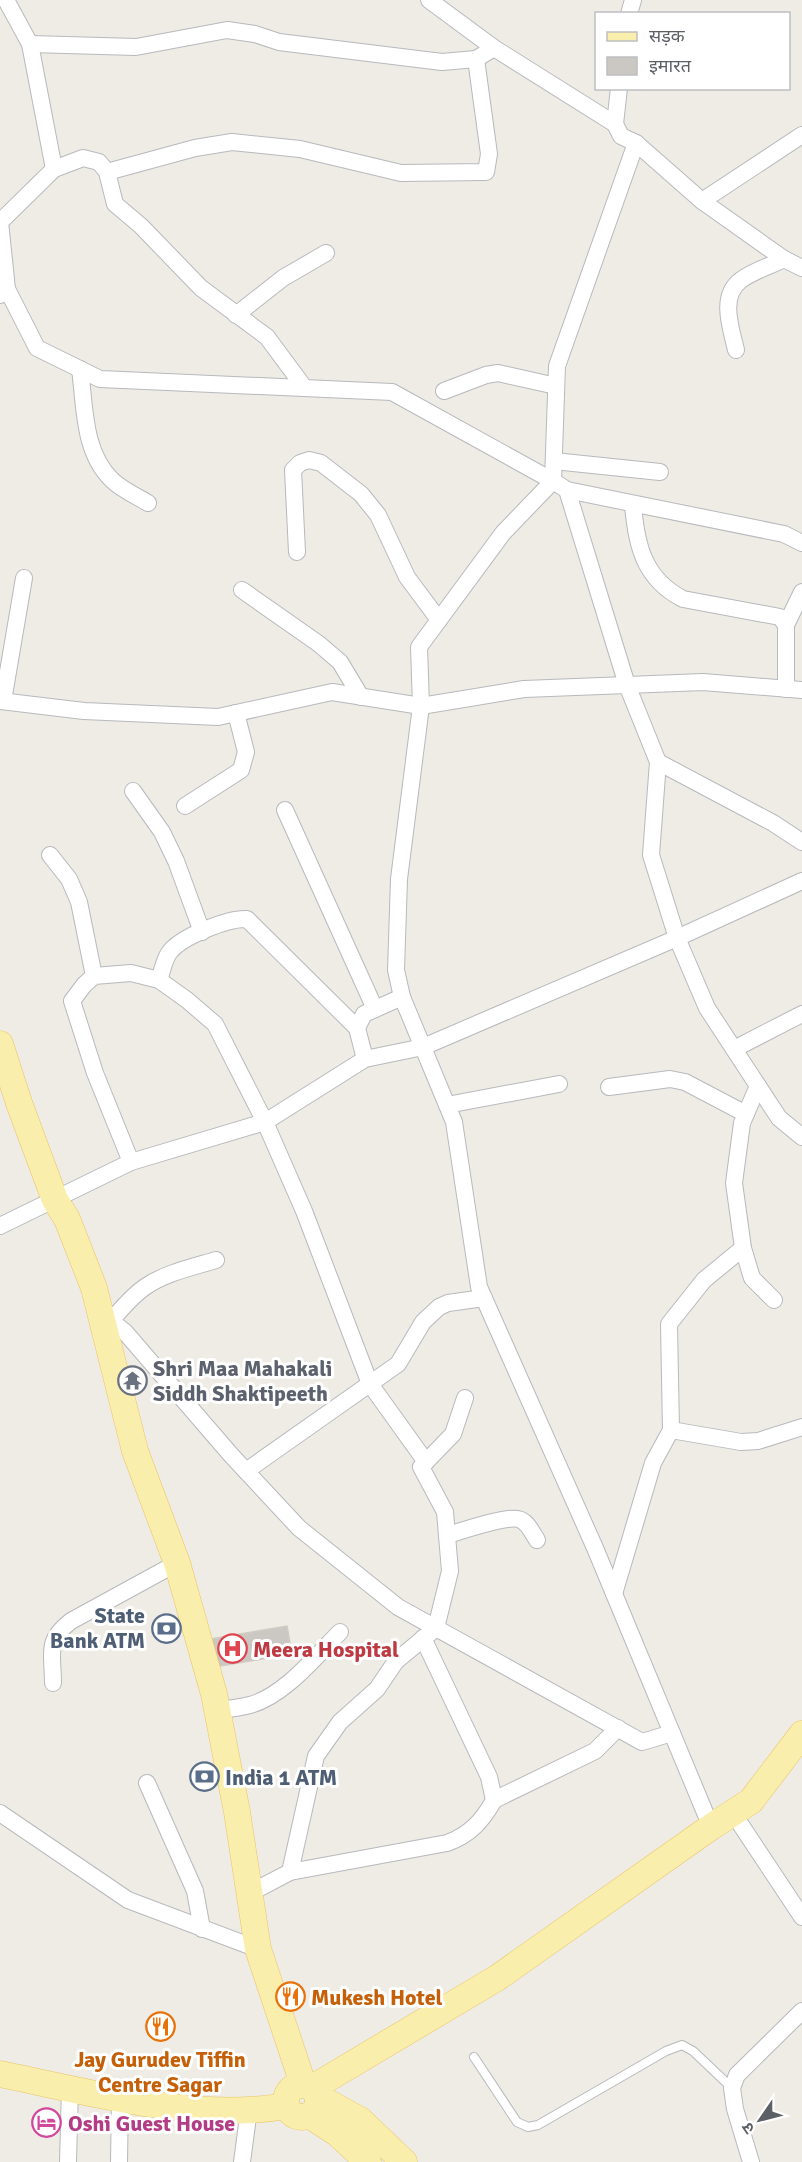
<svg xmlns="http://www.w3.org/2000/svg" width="802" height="2162" font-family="Signika,'Noto Sans Devanagari',sans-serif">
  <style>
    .building { fill: #cbc8c3; stroke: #d2cdc3; stroke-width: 1.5 }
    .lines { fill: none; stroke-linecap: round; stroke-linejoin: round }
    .lane-casing { stroke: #b7b9bd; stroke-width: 10 }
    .street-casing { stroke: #b7b9bd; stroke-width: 18 }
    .primary-casing { stroke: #e9c462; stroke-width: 27 }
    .lane { stroke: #fff; stroke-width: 8 }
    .street { stroke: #fff; stroke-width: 16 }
    .primary { stroke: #faeead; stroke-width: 26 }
    .labels { text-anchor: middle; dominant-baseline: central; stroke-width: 6; stroke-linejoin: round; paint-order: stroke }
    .worship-label { font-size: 22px; font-weight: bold; fill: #5b616d; stroke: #fff; text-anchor: start }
    .service-label { font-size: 22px; font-weight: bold; fill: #4e5e75; stroke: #fff; text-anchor: end }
    .health-label { font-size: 22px; font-weight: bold; fill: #be3a42; stroke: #fff; text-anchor: start }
    .food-label { font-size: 22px; font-weight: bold; fill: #c56008; stroke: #fff; text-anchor: start }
    .hotel-label { font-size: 22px; font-weight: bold; fill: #b23c85; stroke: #fff; text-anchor: start }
  </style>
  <rect width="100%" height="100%" fill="#eeece4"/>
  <!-- building -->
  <polygon class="building" points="287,1626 292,1654 215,1667 210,1639"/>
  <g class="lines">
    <defs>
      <polyline id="lane" points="474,2057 517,2122 528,2127 538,2125 666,2051 682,2045 693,2051 732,2088"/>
      <g id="street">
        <polyline points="6,0 30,44 54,169 83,158 99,162 107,172 115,204 141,226 201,288 267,337 304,387"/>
        <polyline points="429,0 494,48 615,124 621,136 636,143 702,201 784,259 802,268"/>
        <polyline points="629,14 633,0"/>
        <polyline points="30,44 136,47 227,30 255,34 279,42 442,62 476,59 494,48"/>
        <polyline points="615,124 619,88"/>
        <polyline points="636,143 557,366 553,481 503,533 419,647 421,706 399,879 396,970 402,997 454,1122 479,1287 595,1548 711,1827"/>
        <polyline points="107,172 195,148 232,142 300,149 401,173 486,172 489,154 476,59"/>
        <polyline points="702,201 802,135"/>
        <polyline points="7,289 0,222 54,169"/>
        <polyline points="0,295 7,289 37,348 100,379 392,392 553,481 567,490 627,685 658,762 651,855 677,938 707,1008 779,1118 802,1137"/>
        <polyline points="236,315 283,278 326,253"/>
        <path d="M736,350c-5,-22 -17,-54 5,-70 12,-9 29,-14 43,-21"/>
        <path d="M80,369c5,38 3,83 32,111 9,9 24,16 36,23"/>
        <polyline points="444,391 486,375 498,373 556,386"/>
        <polyline points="554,461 660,472"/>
        <polyline points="567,490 784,534 802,543"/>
        <path d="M633,504c3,41 11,75 50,95l97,18 6,8v64"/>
        <polyline points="297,552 293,470 300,463 309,460 321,463 361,494 378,515 407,577 439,620"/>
        <polyline points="242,590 319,644 340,662 361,697"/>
        <polyline points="786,625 802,592"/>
        <polyline points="0,701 84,711 218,717 332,692 421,706 524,689 627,685 703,682 802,690"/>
        <polyline points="3,701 24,578"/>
        <polyline points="658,762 773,823 802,842"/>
        <polyline points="133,791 162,832 176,861 202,932"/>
        <polyline points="185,806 241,770 246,752 236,713"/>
        <polyline points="285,810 375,1009"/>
        <polyline points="50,855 69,879 79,902 94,976"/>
        <path d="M159,980c3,-8 5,-20 10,-27 11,-16 59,-35 78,-34l110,109"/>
        <polyline points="734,1049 802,1014"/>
        <polyline points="365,1059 357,1028 364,1014 402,997"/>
        <polyline points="758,1086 742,1123 734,1183 743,1248 752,1278 774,1300"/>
        <polyline points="609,1087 670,1079 685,1082 746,1114"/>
        <polyline points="447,1105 559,1084"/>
        <polyline points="131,1162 95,1073 72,1001 84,985 94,976 131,973 159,980 187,1000 215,1024 265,1122 304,1211 370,1384 426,1462"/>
        <polyline points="0,1226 131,1162 265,1122 365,1059 423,1047 677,938 802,881"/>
        <polyline points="100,1312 125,1332 231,1455 299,1528 398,1607 642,1742 672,1733"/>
        <path d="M111,1321c10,-12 21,-25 34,-34 20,-14 48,-20 71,-27"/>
        <polyline points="671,1430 741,1442 758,1441 802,1427"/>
        <polyline points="246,1471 398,1364 423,1322 439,1307 448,1303 484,1298"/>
        <path d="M447,1535c15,-4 58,-19 71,-16 10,2 14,14 19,21"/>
        <polyline points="614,1594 653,1463 671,1430 669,1324 704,1280 743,1248"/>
        <path d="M53,1683c0,-30 -8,-42 18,-62l106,-58"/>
        <path d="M217,1710c11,-1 22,-2 33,-5 34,-9 66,-49 90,-73"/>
        <polyline points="147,1783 195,1891 202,1929"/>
        <polyline points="494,1800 595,1751 618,1728"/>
        <polyline points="0,1813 128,1900 258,1949"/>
        <polyline points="733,1813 802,1917"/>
        <path d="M290,1872l157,-29c23,-8 36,-23 47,-43l-5,-23 -66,-139"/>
        <polyline points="250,1893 290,1872 316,1756 340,1722 377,1689 396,1661 436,1628 450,1571 445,1512 421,1467 453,1434 465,1398"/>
        <polyline points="68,2162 70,2088"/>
        <polyline points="119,2162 120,2098"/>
        <polyline points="242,2162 249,2109"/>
        <polyline points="751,2162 735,2109 732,2088 737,2075 802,2011"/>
      </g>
      <g id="primary">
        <polyline points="0,1044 19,1103 55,1200 67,1219 94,1288 135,1451 177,1563 214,1694 237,1812 258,1949 303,2084"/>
        <path d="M0,2074c89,18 195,48 286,32"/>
        <circle cx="302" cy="2101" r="16"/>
        <polyline points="312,2088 497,1978 711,1827 751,1801 802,1734"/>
        <polyline points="318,2097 360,2120 404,2162"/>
        <polyline points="309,2115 338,2134 368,2162"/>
      </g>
    </defs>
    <!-- lane casing -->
    <use href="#lane" class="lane-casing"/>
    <!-- street casing -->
    <use href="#street" class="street-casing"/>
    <!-- primary casing -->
    <use href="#primary" class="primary-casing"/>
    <!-- lane -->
    <use href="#lane" class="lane"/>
    <!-- street -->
    <use href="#street" class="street"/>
    <!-- primary -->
    <use href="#primary" class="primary"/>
  </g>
  <!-- icons -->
  <defs>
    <symbol id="temple-ring" viewBox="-11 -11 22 22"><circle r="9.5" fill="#fff" stroke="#6b7280" stroke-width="1.5"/><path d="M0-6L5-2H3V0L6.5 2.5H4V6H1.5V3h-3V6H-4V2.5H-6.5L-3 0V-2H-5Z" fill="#6b7280"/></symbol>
    <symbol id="bank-ring" viewBox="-11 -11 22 22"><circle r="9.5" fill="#fff" stroke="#5c6f8a" stroke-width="1.5"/><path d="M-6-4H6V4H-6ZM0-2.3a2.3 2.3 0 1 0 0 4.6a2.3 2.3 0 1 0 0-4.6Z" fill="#5c6f8a"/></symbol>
    <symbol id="hospital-ring" viewBox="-11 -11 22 22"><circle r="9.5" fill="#fff" stroke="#e0444e" stroke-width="1.5"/><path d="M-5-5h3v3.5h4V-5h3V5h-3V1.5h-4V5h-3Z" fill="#e0444e"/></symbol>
    <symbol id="restaurant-ring" viewBox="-11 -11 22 22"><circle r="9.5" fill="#fff" stroke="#e8710a" stroke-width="1.5"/><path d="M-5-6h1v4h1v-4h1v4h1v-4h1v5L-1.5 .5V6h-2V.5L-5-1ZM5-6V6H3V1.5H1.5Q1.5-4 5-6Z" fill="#e8710a"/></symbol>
    <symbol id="hotel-ring" viewBox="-11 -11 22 22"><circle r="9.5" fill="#fff" stroke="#d1479c" stroke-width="1.5"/><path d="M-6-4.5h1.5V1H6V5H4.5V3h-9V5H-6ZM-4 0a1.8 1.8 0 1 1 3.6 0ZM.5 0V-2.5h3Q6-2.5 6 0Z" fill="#d1479c"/></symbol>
  </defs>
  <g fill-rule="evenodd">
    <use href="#temple-ring" x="116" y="1364" width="33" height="33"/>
    <use href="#bank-ring" x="150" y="1612" width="33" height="33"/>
    <use href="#hospital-ring" x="216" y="1632" width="33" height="33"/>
    <use href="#bank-ring" x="188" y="1760" width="33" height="33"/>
    <use href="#restaurant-ring" x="274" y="1980" width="33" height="33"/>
    <use href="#restaurant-ring" x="144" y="2010" width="33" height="33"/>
    <use href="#hotel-ring" x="30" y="2106" width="33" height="33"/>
  </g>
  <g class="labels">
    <!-- worship labels -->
    <g class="worship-label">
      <text x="153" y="1368">Shri Maa Mahakali<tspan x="153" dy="25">Siddh Shaktipeeth</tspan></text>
    </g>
    <!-- service labels -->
    <g class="service-label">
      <text x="145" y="1615">State<tspan x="145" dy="25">Bank ATM</tspan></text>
      <text x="225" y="1777" text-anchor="start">India 1 ATM</text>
    </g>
    <!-- health labels -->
    <g class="health-label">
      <text x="253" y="1649">Meera Hospital</text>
    </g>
    <!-- food labels -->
    <g class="food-label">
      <text x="311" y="1997">Mukesh Hotel</text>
      <text x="160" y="2059" text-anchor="middle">Jay Gurudev Tiffin<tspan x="160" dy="25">Centre Sagar</tspan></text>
    </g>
    <!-- hotel labels -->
    <g class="hotel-label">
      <text x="68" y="2123">Oshi Guest House</text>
    </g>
  </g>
  <!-- legend -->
  <rect x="595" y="12" width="195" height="78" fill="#ffffff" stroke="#bebfc1" stroke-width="1.5"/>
  <rect x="607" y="32" width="30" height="9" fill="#faeead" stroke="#bebfc1" stroke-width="1.5"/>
  <text x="649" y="42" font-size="18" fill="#5c5f64">सड़क</text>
  <rect x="607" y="57" width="30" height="18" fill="#cbc8c3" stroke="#bebfc1" stroke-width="1.5"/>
  <text x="649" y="72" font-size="18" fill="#5c5f64">इमारत</text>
  <!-- north arrow -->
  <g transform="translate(760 2120) rotate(235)" stroke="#ffffff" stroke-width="4.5" paint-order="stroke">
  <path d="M0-4.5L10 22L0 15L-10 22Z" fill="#5c5f64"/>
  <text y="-9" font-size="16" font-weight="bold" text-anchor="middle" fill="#5c5f64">उ</text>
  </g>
</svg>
